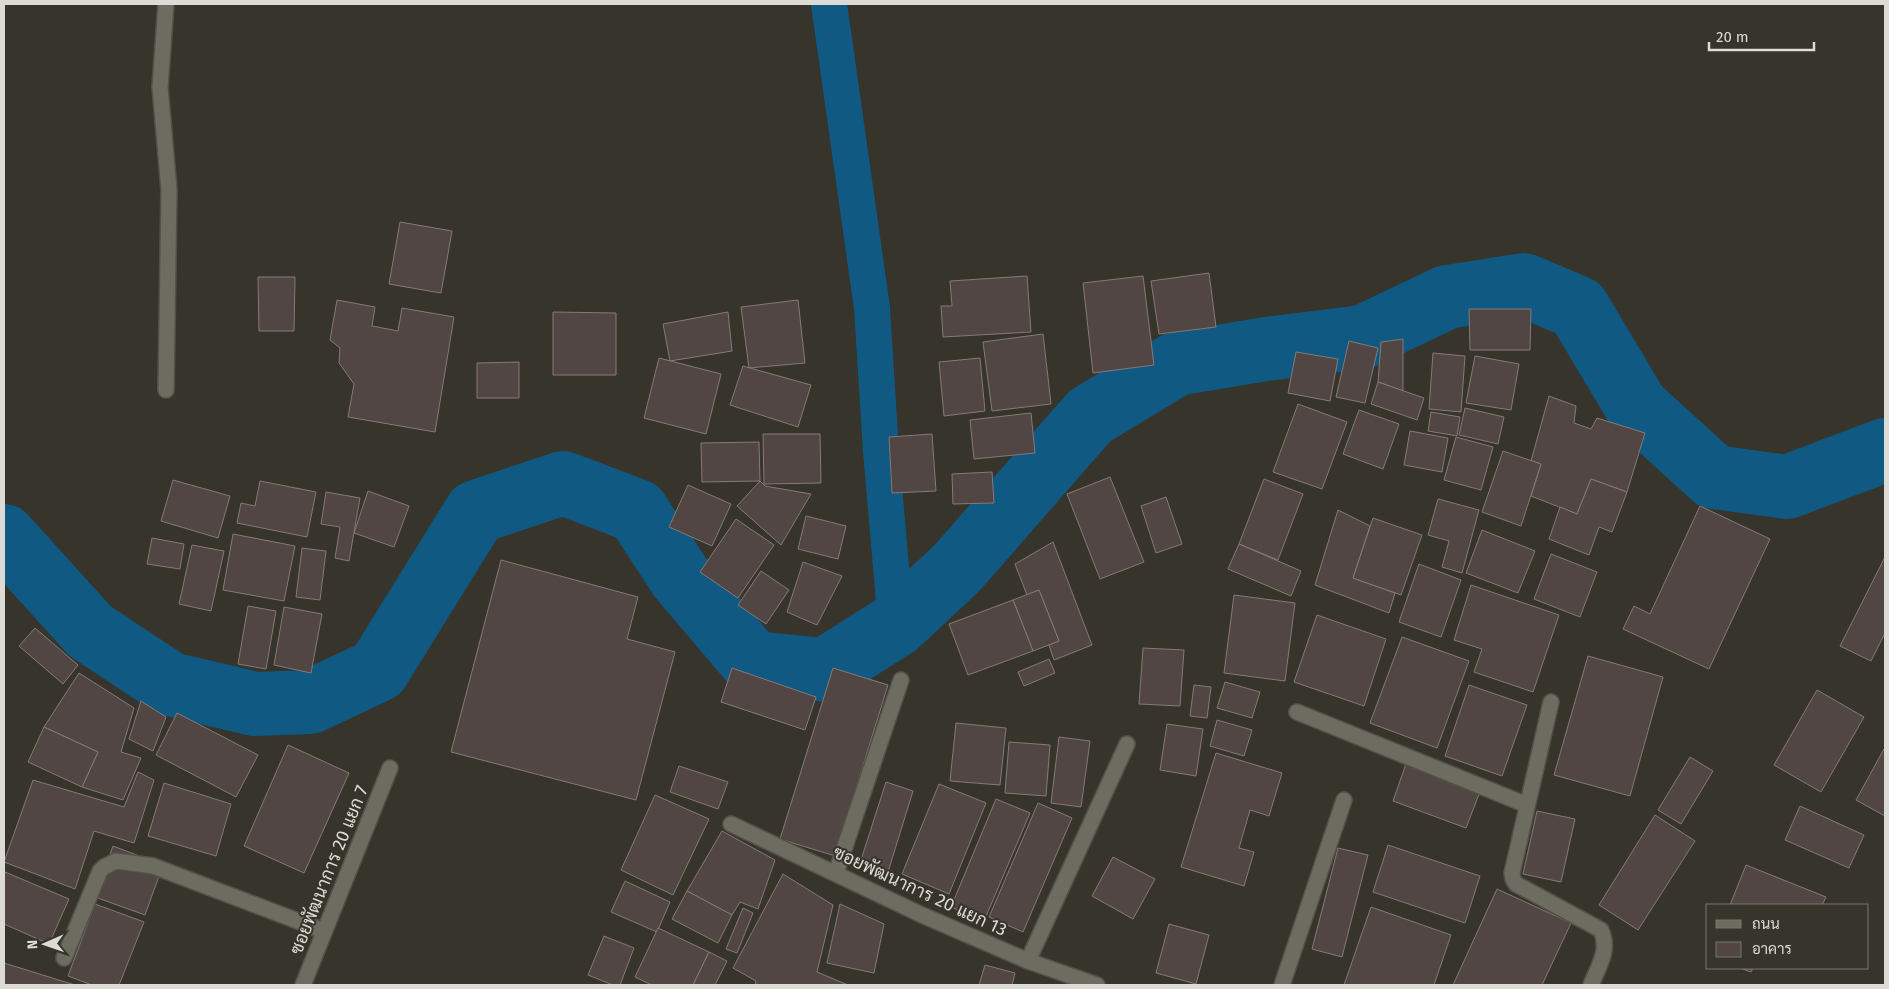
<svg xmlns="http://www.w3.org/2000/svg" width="1889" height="989" font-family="'Fira Sans',Sarabun,sans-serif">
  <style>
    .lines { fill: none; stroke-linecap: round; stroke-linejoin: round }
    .canal { stroke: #0f5982; stroke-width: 36 }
    .river { stroke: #0f5982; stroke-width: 64 }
    .building { fill: #514643; stroke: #867a76 }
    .minor-casing { stroke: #525149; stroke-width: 18 }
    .minor { stroke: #6d6c61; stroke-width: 15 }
    .labels { text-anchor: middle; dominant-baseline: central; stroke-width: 4; stroke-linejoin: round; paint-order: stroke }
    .street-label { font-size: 18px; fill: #dcdbd5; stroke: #36342b }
  </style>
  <rect width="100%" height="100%" fill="#36342b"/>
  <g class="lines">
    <!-- canal -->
    <polyline class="canal" points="829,4 872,308 881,451 896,625"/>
    <!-- river -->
    <polyline class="river" points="4,536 90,631 170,684 255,704 310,702 378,670 476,512 563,483 637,511 680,577 753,663 825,670 896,625 957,568 1090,416 1176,364 1266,349 1363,337 1447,297 1524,285 1578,308 1637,407 1714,477 1787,487 1885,450"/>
  </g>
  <!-- building -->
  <g class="building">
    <polygon points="400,222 452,231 441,293 389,284"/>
    <polygon points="1209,273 1216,327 1159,334 1151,281"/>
    <polygon points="1027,276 1031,332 943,337 941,306 952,306 950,281"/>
    <polygon points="1143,276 1154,365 1093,373 1083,283"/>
    <polygon points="258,277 295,277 294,331 259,331"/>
    <polygon points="337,300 375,307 372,326 398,331 402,308 454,317 435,432 348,417 354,384 339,363 340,348 330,340"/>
    <polygon points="798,300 805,363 749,368 741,307"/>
    <polygon points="1469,309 1531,309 1530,350 1470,350"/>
    <polygon points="553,312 616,313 616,375 553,375"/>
    <polygon points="728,312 732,351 670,361 663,324"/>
    <polygon points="1043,334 1051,404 992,411 983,342"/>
    <polygon points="1403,339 1403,391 1378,382 1381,342"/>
    <polygon points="1349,341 1378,348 1365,403 1336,397"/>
    <polygon points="1296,352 1338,359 1330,401 1288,393"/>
    <polygon points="1433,353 1465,356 1461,412 1429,409"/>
    <polygon points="1475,356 1519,364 1511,410 1466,403"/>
    <polygon points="659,358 721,374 706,434 644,418"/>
    <polygon points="980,358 985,411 944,416 939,362"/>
    <polygon points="519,362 519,398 477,398 477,363"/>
    <polygon points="743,366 811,385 798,427 730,405"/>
    <polygon points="1378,382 1424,398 1417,420 1371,404"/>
    <polygon points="1549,396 1576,406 1574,423 1591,429 1597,418 1645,433 1627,492 1591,479 1577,514 1531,496 1541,464 1531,461"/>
    <polygon points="1298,404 1347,422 1322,489 1273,472"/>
    <polygon points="1465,408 1504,417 1498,444 1459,435"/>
    <polygon points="1359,410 1399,424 1383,469 1343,454"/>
    <polygon points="1431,412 1460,417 1457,436 1428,431"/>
    <polygon points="1031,413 1035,453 974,459 970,420"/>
    <polygon points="1410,431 1448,438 1442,472 1404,465"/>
    <polygon points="763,434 820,434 821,483 764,484"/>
    <polygon points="932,434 936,491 892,493 889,437"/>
    <polygon points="1456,437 1493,447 1481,490 1444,480"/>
    <polygon points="759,442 760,481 702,482 701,443"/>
    <polygon points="1503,451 1541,464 1521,526 1482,512"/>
    <polygon points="992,472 994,503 953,504 952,474"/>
    <polygon points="1110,477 1144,562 1100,579 1067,494"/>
    <polygon points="1264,479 1303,494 1278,560 1239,544"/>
    <polygon points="1591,479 1627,492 1612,532 1599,527 1589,555 1549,539 1560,507 1577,514"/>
    <polygon points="173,480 230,496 218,538 161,521"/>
    <polygon points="260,481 316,492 307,537 237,523 241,503 255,506"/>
    <polygon points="760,481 765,486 811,494 781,545 737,506"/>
    <polygon points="688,485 731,504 712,546 669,527"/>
    <polygon points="368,491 409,506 394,547 354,533"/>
    <polygon points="326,492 360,498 349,561 335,558 340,527 321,524"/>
    <polygon points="1166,497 1182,544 1156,553 1141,506"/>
    <polygon points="1438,499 1479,510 1462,573 1442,567 1449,541 1428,535"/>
    <polygon points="1700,506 1770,539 1709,669 1623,629 1634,606 1650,614"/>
    <polygon points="1338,510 1370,526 1353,578 1395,593 1389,613 1315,585"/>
    <polygon points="806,516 846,526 838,559 798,549"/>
    <polygon points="1373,518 1422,535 1401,595 1353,578"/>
    <polygon points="736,519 774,545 738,598 700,572"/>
    <polygon points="1482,530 1535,551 1518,593 1466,573"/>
    <polygon points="233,534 295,546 284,601 223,590"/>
    <polygon points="152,538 184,544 180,569 147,564"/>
    <polygon points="1053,542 1092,645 1054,660 1049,645 1059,641 1039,590 1027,595 1015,564"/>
    <polygon points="1239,544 1301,571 1291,596 1228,569"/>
    <polygon points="192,545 224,551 211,611 179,604"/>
    <polygon points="302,548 326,551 320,600 296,597"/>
    <polygon points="1551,554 1597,572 1580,617 1534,599"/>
    <polygon points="1885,557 1885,633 1871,661 1840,646"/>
    <polygon points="501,560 638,597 627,639 675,652 636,800 451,752"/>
    <polygon points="803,562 842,576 817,625 787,612"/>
    <polygon points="1419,564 1461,580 1441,637 1399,622"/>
    <polygon points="761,571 789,590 766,624 738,605"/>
    <polygon points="1471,585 1559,615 1533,692 1474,672 1482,649 1454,640"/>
    <polygon points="1039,590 1059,641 1033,651 1013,600"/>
    <polygon points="1234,595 1295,603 1285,681 1224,673"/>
    <polygon points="1013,600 1033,651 968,675 949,624"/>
    <polygon points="248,606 276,611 266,669 238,664"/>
    <polygon points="284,607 322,614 311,673 274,665"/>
    <polygon points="1317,615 1386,639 1364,706 1294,682"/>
    <polygon points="35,628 78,665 63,684 19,646"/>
    <polygon points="1402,637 1469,661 1437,748 1370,723"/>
    <polygon points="1143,648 1184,650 1180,706 1139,704"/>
    <polygon points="1588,656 1663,677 1630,796 1554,775"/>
    <polygon points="1049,659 1055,673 1024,686 1018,672"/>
    <polygon points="732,668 816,697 805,730 721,702"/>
    <polygon points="833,668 888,685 835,856 780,839"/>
    <polygon points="79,673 134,708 121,752 141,758 123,800 82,787 98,752 44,727"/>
    <polygon points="1225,682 1260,692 1252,718 1217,708"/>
    <polygon points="1194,685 1211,687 1207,718 1190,716"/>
    <polygon points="1469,685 1527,705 1502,776 1445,756"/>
    <polygon points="1817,690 1864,717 1821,792 1774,765"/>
    <polygon points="141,701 166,717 153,751 129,739"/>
    <polygon points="177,713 258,755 236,797 156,755"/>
    <polygon points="1217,720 1252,730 1244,756 1210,746"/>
    <polygon points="956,723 1006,728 1000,785 950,781"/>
    <polygon points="1167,724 1203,729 1196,776 1160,770"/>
    <polygon points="44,727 98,752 82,787 28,762"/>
    <polygon points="1059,737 1090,741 1081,807 1051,803"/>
    <polygon points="1009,742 1050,745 1046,796 1005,793"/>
    <polygon points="288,745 349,773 304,873 244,846"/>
    <polygon points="1884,749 1885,749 1885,816 1856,800"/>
    <polygon points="1216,753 1282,773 1269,816 1250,810 1239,848 1254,852 1244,886 1181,867"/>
    <polygon points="1690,757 1713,771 1681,824 1658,810"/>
    <polygon points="1407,761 1481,789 1466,828 1393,801"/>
    <polygon points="679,766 728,782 718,809 670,792"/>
    <polygon points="138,772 154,780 134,843 94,831 75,889 4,862 33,780 124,807"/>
    <polygon points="886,782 913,791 888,872 860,863"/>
    <polygon points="164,783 231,804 216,856 148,836"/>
    <polygon points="939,784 986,803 949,894 902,874"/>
    <polygon points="655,795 709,819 673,895 621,870"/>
    <polygon points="996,799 1030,813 984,921 951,907"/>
    <polygon points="1038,803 1072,818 1023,932 989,917"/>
    <polygon points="1800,806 1864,835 1849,868 1785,840"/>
    <polygon points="1537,811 1575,819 1561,882 1523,874"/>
    <polygon points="1655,815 1695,841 1638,930 1599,905"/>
    <polygon points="722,831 775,860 758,909 740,902 732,915 687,891"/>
    <polygon points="1388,845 1480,876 1465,923 1373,892"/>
    <polygon points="113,846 163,865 145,915 95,897"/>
    <polygon points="1338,848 1368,855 1342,957 1312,949"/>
    <polygon points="1113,857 1155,879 1133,919 1092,896"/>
    <polygon points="1746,865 1826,897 1822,905 1730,905"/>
    <polygon points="5,872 69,899 49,944 4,924 4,875"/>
    <polygon points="783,874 833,905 817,972 848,985 755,985 756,981 733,968"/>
    <polygon points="625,881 670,902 657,932 611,912"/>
    <polygon points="1497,889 1571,923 1542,985 1453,985"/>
    <polygon points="687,891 732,915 718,943 672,919"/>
    <polygon points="95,904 144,922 119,985 92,985 68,976"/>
    <polygon points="840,904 884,924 874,973 827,963"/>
    <polygon points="1371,907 1451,935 1434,985 1344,985"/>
    <polygon points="743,908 753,913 737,953 726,949"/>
    <polygon points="1169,924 1209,935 1196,984 1156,973"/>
    <polygon points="658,928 709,952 693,985 652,985 635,977"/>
    <polygon points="604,936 634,948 620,985 613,985 588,975"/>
    <polygon points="709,952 727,961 715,985 693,985"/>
    <polygon points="4,963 75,985 4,985"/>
    <polygon points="985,965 1015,973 1012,985 979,985"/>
    <polygon points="1740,968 1753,968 1751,972"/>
  </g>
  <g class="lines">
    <defs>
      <g id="minor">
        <polyline points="166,390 169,190 160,87 166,4"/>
        <path d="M1551,702l-39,171 1,6 3,5 85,46c9,20 -2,35 -10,55"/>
        <polyline points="1297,712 1527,805"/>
        <polyline points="731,824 922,915 1028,961 1097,985"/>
        <polyline points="836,873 901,680"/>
        <polyline points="64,958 100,871 104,867 116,861 153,866 324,931"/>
        <polyline points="1028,961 1127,744"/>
        <polyline points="303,985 390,768"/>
        <polyline points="1282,985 1344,800"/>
      </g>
    </defs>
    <!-- minor casing -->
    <use href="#minor" class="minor-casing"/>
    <!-- minor -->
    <use href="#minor" class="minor"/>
  </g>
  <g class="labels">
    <!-- street labels -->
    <g class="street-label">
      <text transform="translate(329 870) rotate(-68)">ซอยพัฒนาการ 20 แยก 7</text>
      <text transform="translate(920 891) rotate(25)">ซอยพัฒนาการ 20 แยก 13</text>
    </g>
  </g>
  <!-- border -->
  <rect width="1889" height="989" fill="none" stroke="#dcdbd5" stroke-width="10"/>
  <!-- legend -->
  <rect x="1706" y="904" width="162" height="65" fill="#36342b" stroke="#78776f"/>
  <rect x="1716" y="920" width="25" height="8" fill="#6d6c61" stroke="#78776f"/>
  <text x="1752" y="929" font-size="15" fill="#dcdbd5">ถนน</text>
  <rect x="1716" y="942" width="25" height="15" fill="#514643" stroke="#78776f"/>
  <text x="1752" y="954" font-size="15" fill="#dcdbd5">อาคาร</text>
  <!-- north arrow -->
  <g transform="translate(45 944) rotate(268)" stroke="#36342b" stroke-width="4" paint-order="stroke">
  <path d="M0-4L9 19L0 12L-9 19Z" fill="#dcdbd5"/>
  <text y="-8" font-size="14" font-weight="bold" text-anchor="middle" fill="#dcdbd5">N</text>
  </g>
  <!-- scale -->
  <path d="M1709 42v8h105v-8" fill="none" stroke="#dcdbd5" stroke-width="2.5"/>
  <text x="1716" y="42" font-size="15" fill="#dcdbd5" stroke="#36342b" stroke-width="4" paint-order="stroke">20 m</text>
</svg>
